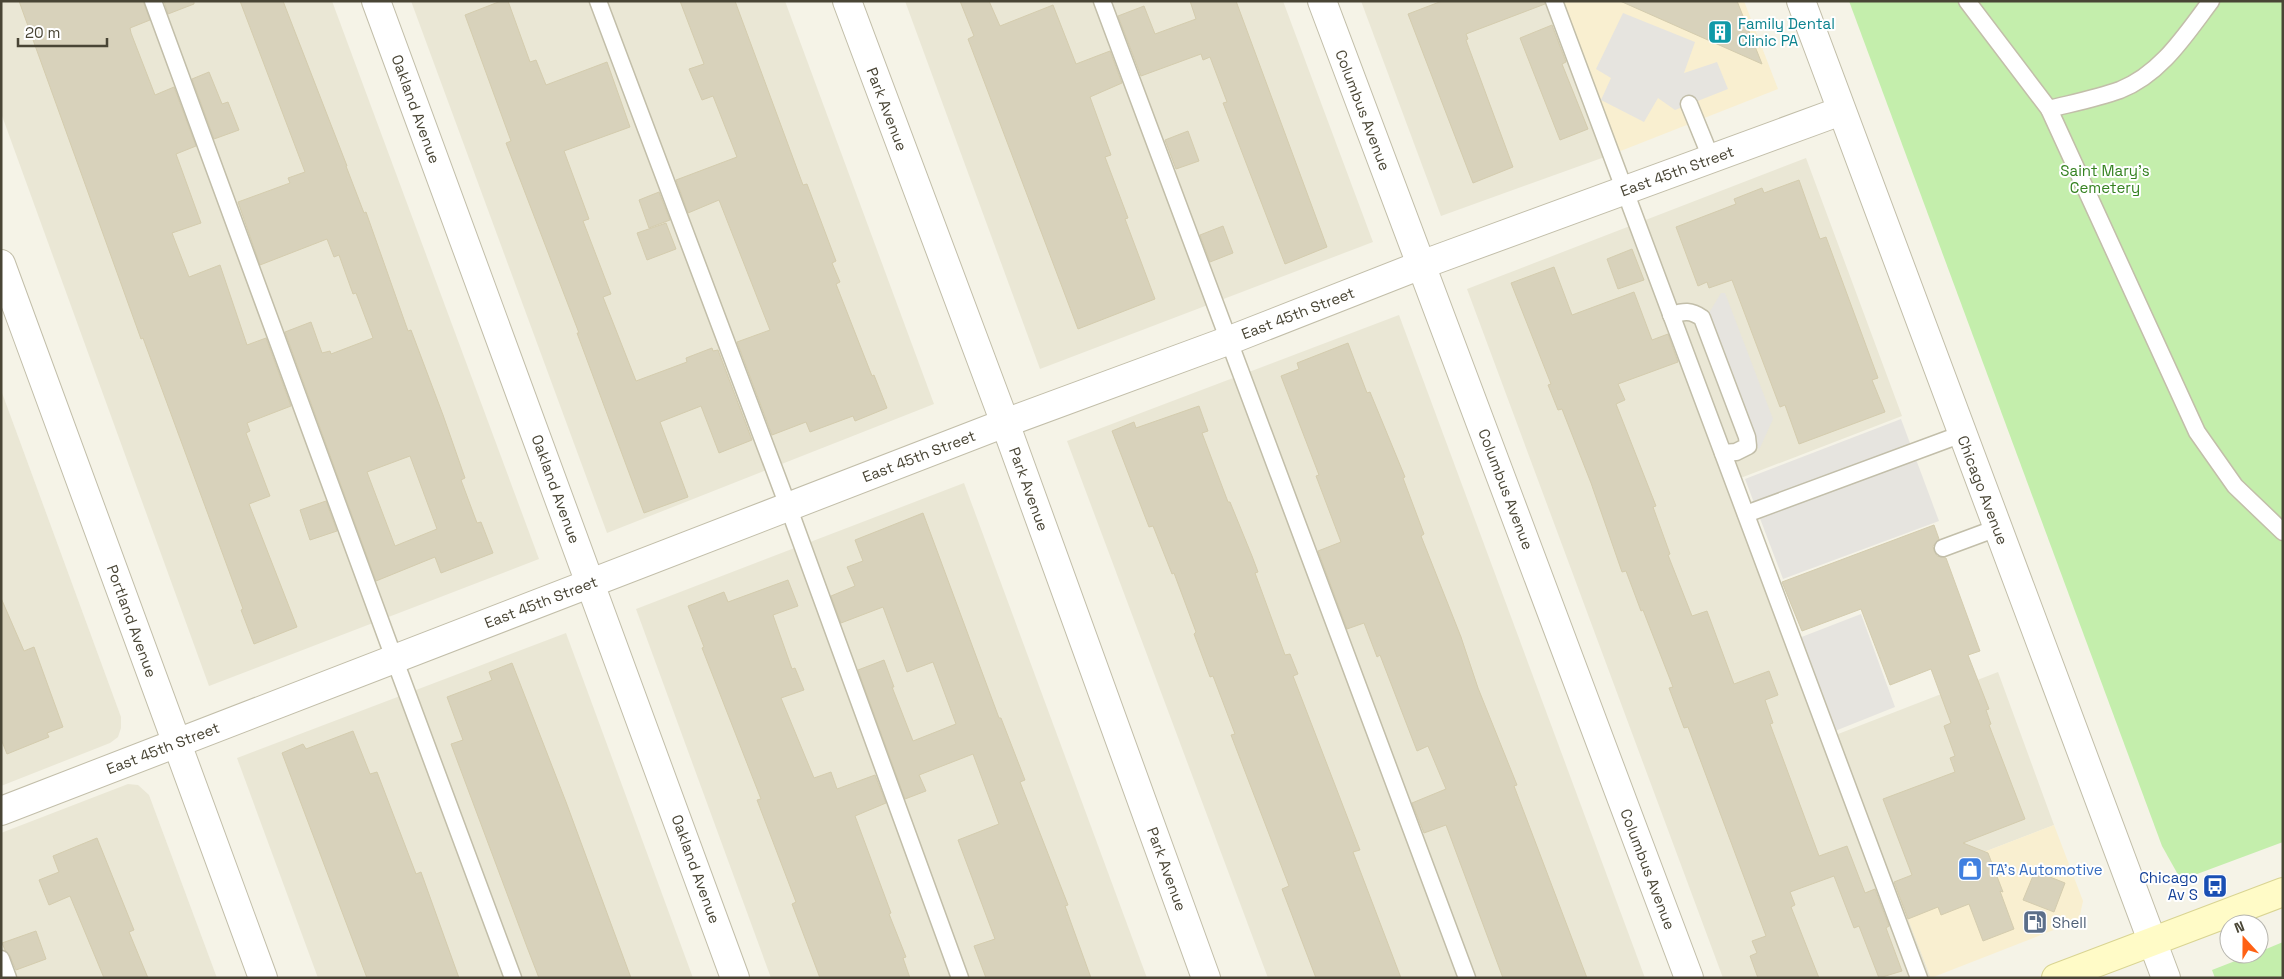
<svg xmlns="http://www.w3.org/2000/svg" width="2284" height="979" font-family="'Space Grotesk',sans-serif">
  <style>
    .residential { fill: #eae7d5 }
    .commercial { fill: #f9efd0 }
    .green { fill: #c4eeac }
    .parking { fill: #e6e4df }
    .building { fill: #d8d2bb; stroke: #d4ccae; fill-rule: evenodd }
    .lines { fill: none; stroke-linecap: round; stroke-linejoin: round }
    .service-casing { stroke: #c2bea9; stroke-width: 19 }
    .minor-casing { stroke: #c2bea9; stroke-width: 30 }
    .tertiary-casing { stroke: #c2bea9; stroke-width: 30 }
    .secondary-casing { stroke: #d9d492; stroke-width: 30 }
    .service { stroke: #fff; stroke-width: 16 }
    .minor { stroke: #fff; stroke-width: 28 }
    .tertiary { stroke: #fff; stroke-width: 28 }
    .secondary { stroke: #fffbc7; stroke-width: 28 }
    .labels { text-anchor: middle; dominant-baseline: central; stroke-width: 4; stroke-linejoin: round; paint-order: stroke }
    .culture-label { font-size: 15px; fill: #0d838f; stroke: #fff; text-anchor: start }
    .street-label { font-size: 15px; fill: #494535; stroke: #fff }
    .park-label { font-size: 15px; fill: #358221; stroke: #fff }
    .shop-label { font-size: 15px; fill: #366cbe; stroke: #fff; text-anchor: start }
    .transit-label { font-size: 15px; fill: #164399; stroke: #fff; text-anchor: end }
    .service-label { font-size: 15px; fill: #4e5e75; stroke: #fff; text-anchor: start }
  </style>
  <rect width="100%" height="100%" fill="#f5f3e7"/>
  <!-- residential -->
  <g class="residential">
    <polygon points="1,1 332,1 539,559 209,686 1,113"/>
    <polygon points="411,1 785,1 934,404 607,533"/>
    <polygon points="905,1 1283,1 1373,242 1040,369"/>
    <polygon points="1361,1 1557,1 1613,154 1441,216"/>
    <polygon points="1806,158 1902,416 1738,479 1833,736 1998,672 2054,825 1896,886 1931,978 1723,978 1467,289"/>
    <polygon points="1399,315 1645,978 1268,978 1067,441"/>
    <polygon points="1,390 121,717 121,728 118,737 110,743 1,786"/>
    <polygon points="964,483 1147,978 771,978 636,609"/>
    <polygon points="566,633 693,978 318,978 237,758"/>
    <polygon points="128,784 138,785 149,795 217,978 1,978 1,833"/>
  </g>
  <!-- commercial -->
  <g class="commercial">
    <polygon points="1557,1 1744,1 1778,89 1613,154"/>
    <polygon points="2054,825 2083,901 2079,920 1931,978 1895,886"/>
  </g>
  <!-- green -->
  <g class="green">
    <polygon points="1849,1 2283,1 2283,842 2181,880 2162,846"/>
    <polygon points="2283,942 2283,978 2215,978 2212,970 2253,954 2259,954 2259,952"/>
  </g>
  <!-- parking -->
  <g class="parking">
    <polygon points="1623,13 1695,42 1684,73 1717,62 1728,89 1675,110 1658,98 1644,122 1601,100 1611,78 1596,69"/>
    <polygon points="1721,293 1725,293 1773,419 1759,450 1709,313"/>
    <polygon points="1901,419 1939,521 1783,579 1745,479"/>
    <polygon points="1861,614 1895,707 1835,731 1799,638"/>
  </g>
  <!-- building -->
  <g class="building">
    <polygon points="19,1 143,1 150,20 130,28 131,33 155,95 174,87 196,146 176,154 201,223 172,233 189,277 220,265 247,345 266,338 291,406 247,423 250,431 246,433 270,496 249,504 297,627 254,644 241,610 243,609 143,338 141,339"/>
    <polygon points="164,1 194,1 194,4 168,14"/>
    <path d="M240,1h43l64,165h-1l18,47 2,-1 42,119 3,-1 32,85 22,63 -4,2 16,43 4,-1 12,31 -52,20 -6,-16 -59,24 -91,-249 26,-10 11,31 8,-2 1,3 42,-16 -17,-45 -3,1 -14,-39 -5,2 -7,-18 -67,26 -22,-63 52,-19 -2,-5 17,-6zM410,456l27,73 -42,17 -28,-74z"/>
    <polygon points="501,1 508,1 530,62 536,60 546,85 607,62 618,93 630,127 564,151 589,219 583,221 611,294 603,297 636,381 687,362 686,358 712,348 713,351 718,350 752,440 719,453 701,406 660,422 688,497 644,513 577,333 579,333 506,143 511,141 465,15"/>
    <polygon points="680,1 735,1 803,185 807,184 836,261 832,263 840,282 836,284 872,376 874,375 887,408 855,421 853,416 810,432 806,422 772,435 737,342 770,330 719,200 688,213 676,180 737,157 713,96 702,100 689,69 704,64"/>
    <polygon points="960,1 989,1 1000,26 1053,5 1076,64 1110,51 1122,83 1090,97 1111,155 1105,157 1128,218 1125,219 1155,299 1078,329 968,39 974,36"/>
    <polygon points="1190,1 1236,1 1327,247 1285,264 1223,103 1227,102 1210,57 1203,60 1201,54 1141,76 1118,16 1144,6 1155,34 1196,19"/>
    <polygon points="1442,1 1544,1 1545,4 1466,34 1468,39 1466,40 1513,167 1473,183 1408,14"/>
    <polygon points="1620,1 1737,1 1762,64"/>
    <polygon points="1552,25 1566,62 1562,64 1588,129 1560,140 1520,38"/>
    <polygon points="209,72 222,104 228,102 239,130 214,139 192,79"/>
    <polygon points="1188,131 1199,161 1176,169 1165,140"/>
    <polygon points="1799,180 1820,239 1826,237 1878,378 1872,380 1885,412 1799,444 1785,405 1780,407 1732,280 1709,288 1707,282 1698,286 1676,227 1736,204 1734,199 1762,188 1764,193"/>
    <polygon points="659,192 670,220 649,228 639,200"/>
    <polygon points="666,223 676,249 647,260 637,233"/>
    <polygon points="1223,226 1233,253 1210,262 1200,235"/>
    <polygon points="1632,249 1644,280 1618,289 1607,259"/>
    <polygon points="1554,267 1572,315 1634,292 1652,340 1668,334 1678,362 1618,384 1625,400 1616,404 1656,506 1653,507 1670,554 1668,555 1692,616 1707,611 1734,684 1769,671 1778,695 1765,700 1773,723 1770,724 1819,856 1847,846 1865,893 1875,889 1889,926 1886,928 1902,971 1879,978 1859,926 1854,928 1834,876 1790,892 1795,905 1791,907 1819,978 1758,978 1750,956 1757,953 1752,941 1766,936 1688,727 1684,728 1669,688 1673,687 1643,610 1641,611 1626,571 1622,572 1591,483 1562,409 1558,410 1548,385 1551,384 1511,283"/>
    <polygon points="1348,343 1367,393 1370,392 1405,477 1403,478 1424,534 1421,536 1461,637 1478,688 1517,785 1514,786 1587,978 1503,978 1446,825 1424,833 1412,803 1446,789 1428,746 1417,751 1380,655 1377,657 1364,623 1347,629 1318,551 1341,542 1316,476 1319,475 1281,376 1299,369 1297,363"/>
    <polygon points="1199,406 1208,431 1202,433 1228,502 1230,502 1252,556 1258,572 1255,573 1285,655 1290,654 1298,674 1293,676 1360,850 1353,852 1401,978 1316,978 1282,889 1289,886 1231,735 1235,734 1213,676 1210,677 1194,634 1196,632 1174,573 1172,574 1153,526 1149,527 1112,431 1134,422 1136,428"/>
    <polygon points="326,501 337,531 310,540 300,510"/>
    <polygon points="923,513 999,718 1001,718 1025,780 1020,782 1068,905 1065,906 1091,978 986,978 974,946 995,939 958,840 999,824 973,754 919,775 926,791 905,799 858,670 884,660 894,687 892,687 913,741 956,724 933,662 907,672 883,607 841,623 831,596 855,586 847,567 863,561 855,540"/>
    <polygon points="1934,525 1939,539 1933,546 1934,551 1937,556 1946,558 1980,651 1968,655 1989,709 1986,710 1991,724 1989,725 2025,819 1963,843 1988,853 2003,892 2000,891 2014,929 1983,941 1969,904 1941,915 1938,907 1908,919 1894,882 1912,875 1883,799 1955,772 1950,758 1955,756 1944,726 1951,723 1931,669 1890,685 1861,609 1802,631 1782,582"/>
    <polygon points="788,580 798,606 773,615 792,669 795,668 804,690 781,698 814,778 831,772 837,789 875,775 886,803 855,816 891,913 889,914 906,957 903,958 910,978 820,978 792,904 796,902 757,800 761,799 702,648 704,647 688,606 724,592 728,602"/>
    <polygon points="1,598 24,651 34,647 63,727 47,733 49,737 7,754 1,739"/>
    <polygon points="512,663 566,802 631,978 539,978 527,947 451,744 463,740 447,697 492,680 489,672"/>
    <polygon points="353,731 370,774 377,772 416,874 421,872 459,978 367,978 282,753 303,744 306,749"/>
    <polygon points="97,838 134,930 129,932 148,978 104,978 70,896 49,905 39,880 59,872 53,856"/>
    <polygon points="2035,871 2065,883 2054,912 2023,900"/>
    <polygon points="36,931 46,959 16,970 10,956 5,950 2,943"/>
  </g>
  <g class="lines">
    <defs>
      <g id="service">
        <polyline points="153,1 394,658 513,978"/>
        <polyline points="598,1 788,506 960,978"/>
        <polyline points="1102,1 1467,978"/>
        <polyline points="1554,1 1919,978"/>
        <polyline points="1967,1 2049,109 2197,432 2235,486 2283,532"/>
        <polyline points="1689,104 1711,158"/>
        <path d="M2049,109c24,-6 49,-11 71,-19 41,-16 66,-56 91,-89"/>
        <path d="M1671,315c13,-4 20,-5 31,3l45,119 1,9 -12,6 -13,1"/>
        <polyline points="1746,514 1962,434"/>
        <polyline points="1943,548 1997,528"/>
        <polyline points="1,959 8,978"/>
      </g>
      <g id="minor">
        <polyline points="376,1 735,978"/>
        <polyline points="1322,1 1689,978"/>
        <polyline points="1,811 1005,423 1230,340 1421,265 1841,111"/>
      </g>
      <g id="tertiary">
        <polyline points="847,1 1005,423 1206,978"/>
        <polyline points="1801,1 2166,978"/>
        <polyline points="1,264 263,978"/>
      </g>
      <polyline id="secondary" points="2056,978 2283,892"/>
    </defs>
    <!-- service casing -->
    <use href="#service" class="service-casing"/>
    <!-- minor casing -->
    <use href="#minor" class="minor-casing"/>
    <!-- tertiary casing -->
    <use href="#tertiary" class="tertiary-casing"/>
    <!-- secondary casing -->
    <use href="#secondary" class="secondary-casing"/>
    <!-- service -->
    <use href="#service" class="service"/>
    <!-- minor -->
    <use href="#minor" class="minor"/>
    <!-- tertiary -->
    <use href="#tertiary" class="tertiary"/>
    <!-- secondary -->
    <use href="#secondary" class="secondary"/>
  </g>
  <!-- icons -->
  <defs>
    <symbol id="building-square" viewBox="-11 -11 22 22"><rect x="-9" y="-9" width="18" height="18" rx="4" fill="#0f9aa8" stroke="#fff"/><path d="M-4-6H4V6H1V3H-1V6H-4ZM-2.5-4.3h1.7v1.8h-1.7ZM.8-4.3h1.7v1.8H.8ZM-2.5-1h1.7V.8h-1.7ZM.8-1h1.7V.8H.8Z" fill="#fff"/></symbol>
    <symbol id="shop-square" viewBox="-11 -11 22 22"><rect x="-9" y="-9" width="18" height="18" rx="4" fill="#3f7fe0" stroke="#fff"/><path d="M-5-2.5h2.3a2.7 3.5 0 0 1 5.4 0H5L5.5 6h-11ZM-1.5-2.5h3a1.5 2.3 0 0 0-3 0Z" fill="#fff"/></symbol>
    <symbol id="bus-square" viewBox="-11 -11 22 22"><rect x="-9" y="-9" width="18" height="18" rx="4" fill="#1a4fb4" stroke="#fff"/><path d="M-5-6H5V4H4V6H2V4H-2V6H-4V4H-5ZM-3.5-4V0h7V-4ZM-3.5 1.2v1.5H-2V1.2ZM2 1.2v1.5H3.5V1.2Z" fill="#fff"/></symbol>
    <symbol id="fuel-square" viewBox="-11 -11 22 22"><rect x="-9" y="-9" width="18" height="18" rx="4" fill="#5c6f8a" stroke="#fff"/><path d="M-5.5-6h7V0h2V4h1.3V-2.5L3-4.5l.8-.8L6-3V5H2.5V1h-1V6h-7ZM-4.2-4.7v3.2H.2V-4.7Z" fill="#fff"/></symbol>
  </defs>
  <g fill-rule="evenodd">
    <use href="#building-square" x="1706" y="18" width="28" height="28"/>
    <use href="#shop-square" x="1956" y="855" width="28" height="28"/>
    <use href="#bus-square" x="2201" y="872" width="28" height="28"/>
    <use href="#fuel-square" x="2021" y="908" width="28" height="28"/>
  </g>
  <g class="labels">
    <!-- culture labels -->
    <g class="culture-label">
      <text x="1738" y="23">Family Dental<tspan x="1738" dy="17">Clinic PA</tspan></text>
    </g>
    <!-- street labels -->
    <g class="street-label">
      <text transform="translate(416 109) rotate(70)">Oakland Avenue</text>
      <text transform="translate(887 109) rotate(69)">Park Avenue</text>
      <text transform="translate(1363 110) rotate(69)">Columbus Avenue</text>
      <text transform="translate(1677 171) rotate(-20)">East 45th Street</text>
      <text transform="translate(1298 313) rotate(-21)">East 45th Street</text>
      <text transform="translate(919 456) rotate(-21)">East 45th Street</text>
      <text transform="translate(556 489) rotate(70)">Oakland Avenue</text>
      <text transform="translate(1029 489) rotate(70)">Park Avenue</text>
      <text transform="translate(1506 489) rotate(69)">Columbus Avenue</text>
      <text transform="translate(1983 490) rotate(69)">Chicago Avenue</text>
      <text transform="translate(541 602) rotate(-21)">East 45th Street</text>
      <text transform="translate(132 621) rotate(70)">Portland Avenue</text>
      <text transform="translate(163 748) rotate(-21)">East 45th Street</text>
      <text transform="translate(696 869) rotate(70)">Oakland Avenue</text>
      <text transform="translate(1167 869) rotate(70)">Park Avenue</text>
      <text transform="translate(1648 869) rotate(69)">Columbus Avenue</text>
    </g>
    <!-- park labels -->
    <g class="park-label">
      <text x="2105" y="170">Saint Mary's<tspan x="2105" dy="17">Cemetery</tspan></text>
    </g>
    <!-- shop labels -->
    <g class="shop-label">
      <text x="1988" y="869">TA's Automotive</text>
    </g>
    <!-- transit labels -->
    <g class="transit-label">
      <text x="2198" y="877">Chicago<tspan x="2198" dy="17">Av S</tspan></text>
    </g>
    <!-- service labels -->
    <g class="service-label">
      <text x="2052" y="922">Shell</text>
    </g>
  </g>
  <!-- border -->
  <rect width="2284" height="979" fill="none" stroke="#494535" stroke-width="5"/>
  <!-- north arrow -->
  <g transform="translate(2244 939) rotate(339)"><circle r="24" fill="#ffffff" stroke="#b6b5ae"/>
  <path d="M0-4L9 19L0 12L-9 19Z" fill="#ff6114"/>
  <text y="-8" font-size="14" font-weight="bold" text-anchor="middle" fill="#494535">N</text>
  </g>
  <!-- scale -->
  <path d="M18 38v8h89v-8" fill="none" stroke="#494535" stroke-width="2.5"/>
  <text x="25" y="38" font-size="15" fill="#494535" stroke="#ffffff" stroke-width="4" paint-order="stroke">20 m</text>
</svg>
